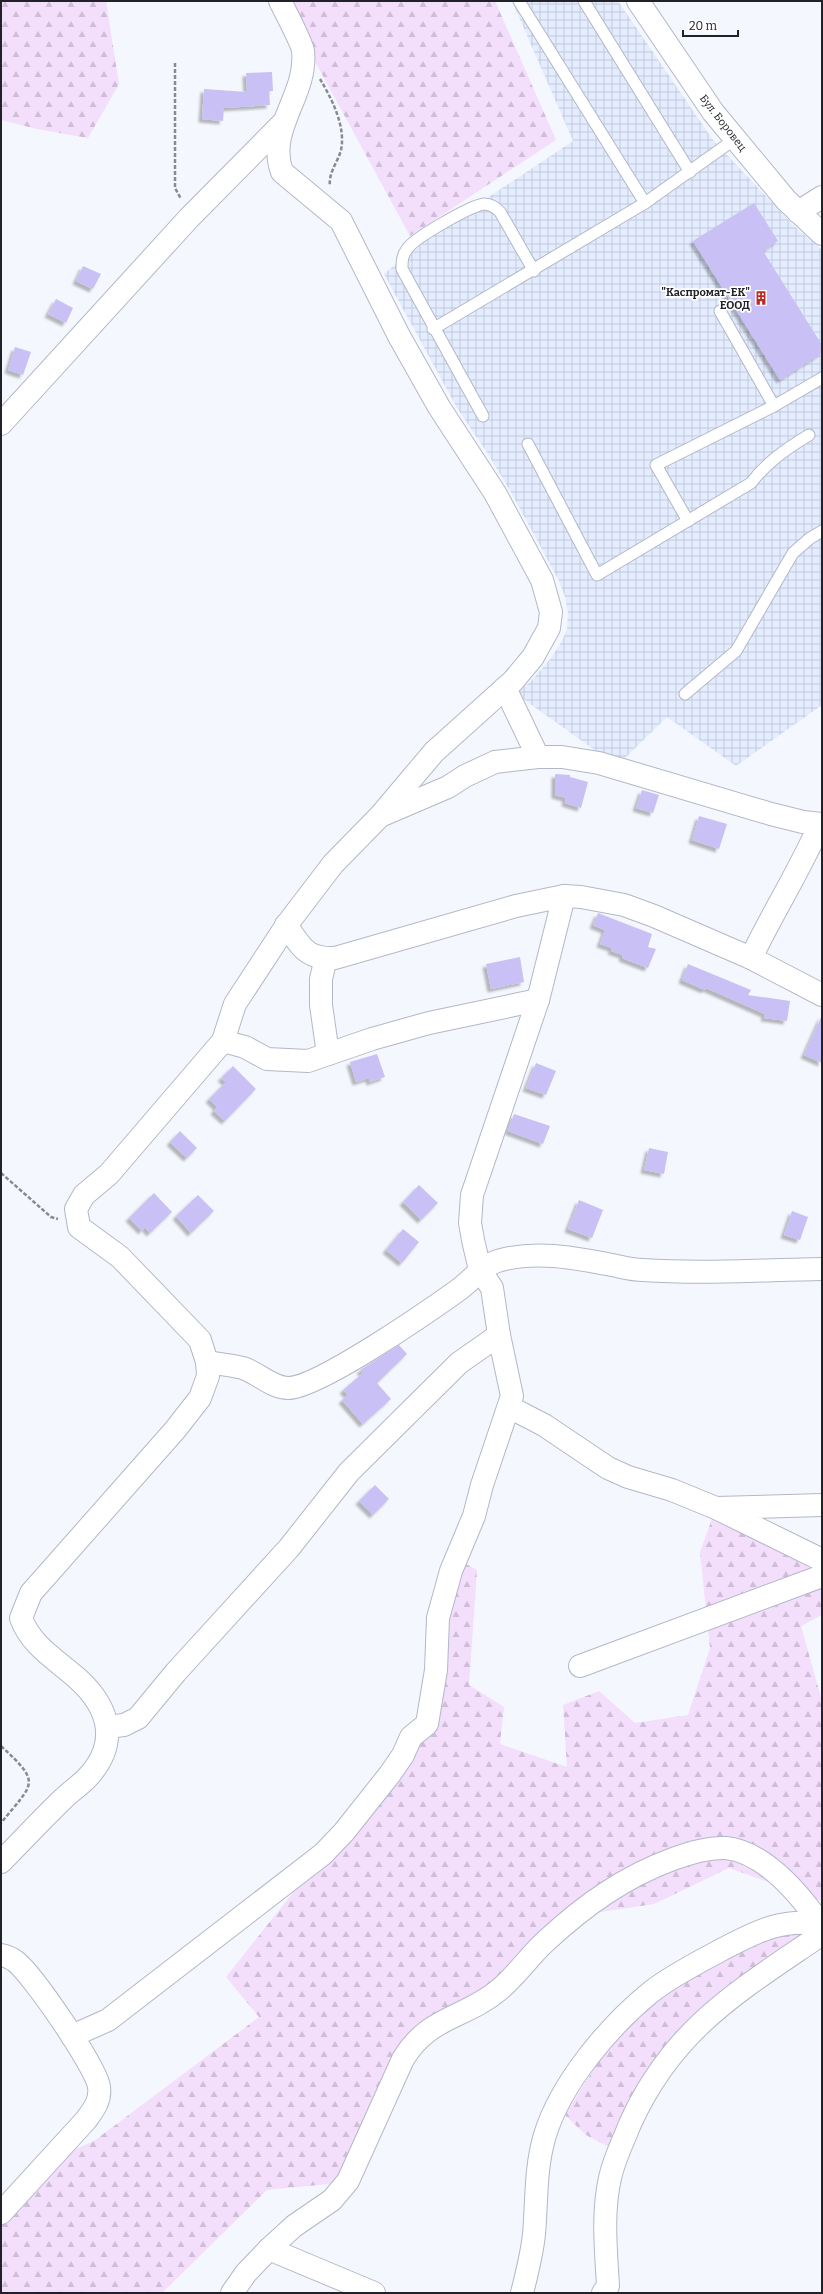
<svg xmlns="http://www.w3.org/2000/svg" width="823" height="2294" font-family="Bitter,serif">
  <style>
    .industrial { fill: url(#industrial-grid) }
    .forest { fill: url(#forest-firs) }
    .building { fill: #c9c0f5; filter: url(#shadow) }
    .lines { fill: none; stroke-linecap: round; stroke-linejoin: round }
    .service-casing { stroke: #b2b8c8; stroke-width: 13 }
    .minor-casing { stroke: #b2b8c8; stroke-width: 24 }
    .tertiary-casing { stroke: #b2b8c8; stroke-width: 24 }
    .path { stroke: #888a90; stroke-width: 2.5; stroke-dasharray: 4 2; stroke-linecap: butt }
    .service { stroke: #fff; stroke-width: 11 }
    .minor { stroke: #fff; stroke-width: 22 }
    .tertiary { stroke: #fff; stroke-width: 22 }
    .labels { text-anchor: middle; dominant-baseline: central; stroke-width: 3.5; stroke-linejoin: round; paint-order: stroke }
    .street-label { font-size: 11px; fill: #202228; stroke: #fff }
    .poi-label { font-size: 11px; font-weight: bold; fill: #202228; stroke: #fff; text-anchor: end }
  </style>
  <defs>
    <pattern id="industrial-grid" width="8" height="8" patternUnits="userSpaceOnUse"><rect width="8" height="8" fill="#e4ecff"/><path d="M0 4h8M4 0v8" fill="none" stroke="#c3cadb"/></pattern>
    <pattern id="forest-firs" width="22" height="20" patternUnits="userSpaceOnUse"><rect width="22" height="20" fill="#f3defc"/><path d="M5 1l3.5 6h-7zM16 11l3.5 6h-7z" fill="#d0bed8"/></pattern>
    <filter id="shadow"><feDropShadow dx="-3.5" dy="3.5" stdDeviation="1" flood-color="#0004"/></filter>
  </defs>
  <rect width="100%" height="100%" fill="#f4f7fd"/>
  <!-- industrial -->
  <polygon class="industrial" points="512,1 618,1 713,140 794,226 822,250 822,705 736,766 667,717 617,766 515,693 530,682 551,658 562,641 567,629 568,613 565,597 559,581 512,494 488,454 457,408 384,274 427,238 573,141"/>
  <!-- forest -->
  <g class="forest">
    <polygon points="1,1 106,1 119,84 88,138 37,129 1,120"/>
    <polygon points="282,1 495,1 556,140 410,236"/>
    <polygon points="716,1508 822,1560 822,1615 801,1626 822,1701 822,1901 729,1868 654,1904 574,1916 525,1960 424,2032 356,2163 329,2184 267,2190 162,2293 1,2293 1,2213 51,2160 94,2141 259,2017 226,1977 427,1724 451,1571 466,1564 477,1570 469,1685 504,1707 500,1744 567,1767 563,1705 599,1691 635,1723 688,1715 710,1648 700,1552"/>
    <polygon points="821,1924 700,2024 618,2152 586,2135 565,2115 631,2010 708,1957"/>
  </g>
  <!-- building -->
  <g class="building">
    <polygon points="272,72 273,91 269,91 270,105 224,108 223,121 202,119 204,89 247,92 246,73"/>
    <polygon points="754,203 778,241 763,251 822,345 822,353 780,380 693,241"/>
    <polygon points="83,266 101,274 93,289 76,281"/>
    <polygon points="56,299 73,308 66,323 48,314"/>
    <polygon points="15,347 31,352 23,375 8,370"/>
    <polygon points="555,774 570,775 570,777 588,782 581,808 565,803 566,798 555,795"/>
    <polygon points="642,790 659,795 653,813 636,808"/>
    <polygon points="699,816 727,824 719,849 692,840"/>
    <polygon points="598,913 652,934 648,947 656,949 648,968 622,958 623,955 611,951 612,948 600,944 605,930 593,925"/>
    <polygon points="520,957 524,982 491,989 486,964"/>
    <polygon points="688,964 751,990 748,995 790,1001 787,1021 764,1018 765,1014 706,988 705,990 682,980"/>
    <polygon points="822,1015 822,1063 804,1055"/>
    <polygon points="377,1054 385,1077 370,1082 369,1078 356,1082 350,1062"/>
    <polygon points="536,1063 556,1071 546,1095 526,1088"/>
    <polygon points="233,1066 256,1089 225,1121 214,1111 217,1107 209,1099 226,1082 221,1078"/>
    <polygon points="514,1114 550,1126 543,1144 508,1131"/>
    <polygon points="180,1131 197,1148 187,1158 170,1142"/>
    <polygon points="649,1148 668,1152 664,1174 644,1170"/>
    <polygon points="419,1185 438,1203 421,1220 403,1202"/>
    <polygon points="154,1193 172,1212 150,1233 145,1227 142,1231 129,1218"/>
    <polygon points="198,1195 214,1211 191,1233 176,1216"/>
    <polygon points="579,1200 603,1210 592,1238 568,1229"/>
    <polygon points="792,1211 808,1217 800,1240 784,1235"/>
    <polygon points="403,1229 419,1242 402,1263 386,1250"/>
    <polygon points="399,1345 407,1354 377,1383 391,1399 363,1424 342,1400 348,1395 343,1390 363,1373 360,1370"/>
    <polygon points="375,1485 389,1499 373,1515 359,1501"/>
  </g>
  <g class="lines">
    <defs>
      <g id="service">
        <polyline points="519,1 645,203"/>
        <polyline points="584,1 690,172"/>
        <polyline points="720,311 774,406"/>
        <polyline points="433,329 645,203 735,139"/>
        <path d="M483,416l-81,-147c0,-8 0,-13 5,-20 7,-11 63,-43 77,-45 7,0 11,3 16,8l34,59"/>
        <path d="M528,444l69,131 154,-92c16,-21 35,-34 58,-48"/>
        <polyline points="688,521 656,465 774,406 822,378"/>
        <polyline points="685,694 736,651 793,553 809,539 822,531"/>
      </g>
      <g id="minor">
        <polyline points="798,212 822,197"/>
        <polyline points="1,424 189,218 282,124"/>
        <polyline points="505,688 538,757"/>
        <polyline points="385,814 448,787 465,776 495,762 538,757 562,757 599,763 771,814 803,822 822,824"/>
        <path d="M286,925c16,22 19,34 49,33l181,-52 48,-10 17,1 43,8 30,11 97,42 71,37"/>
        <polyline points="326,958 321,979 321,1005 328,1054"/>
        <path d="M751,958c22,-46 49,-88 69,-134"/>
        <polyline points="223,1041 245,1047 267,1059 308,1061 372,1039 429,1023 538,1000"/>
        <path d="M207,1362c12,2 25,3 36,6 15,5 29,20 45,20 30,0 141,-77 169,-97 18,-13 26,-28 48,-32 35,-8 69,-1 102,5 12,2 24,6 36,6 60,4 119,0 179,-1"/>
        <polyline points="509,1407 544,1425 608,1468 628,1477 672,1490 716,1508"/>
        <polyline points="822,1505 716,1508 822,1560"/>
        <polyline points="580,1666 822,1576"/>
        <polyline points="107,1727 124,1725 138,1718 176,1672 289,1548 349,1472 459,1363 499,1335"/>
        <path d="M1,1862c21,-21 41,-43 62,-63 7,-7 16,-13 23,-20 33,-34 25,-70 -8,-100 -21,-19 -47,-33 -57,-61l10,-25 144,-163 25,-32 8,-22 -1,-14 -7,-22 -80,-83 -41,-30 -3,-18 8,-14 25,-21 114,-133 12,-37 53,-81 45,-59 47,-48 54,-64 79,-71 20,-24 16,-29 2,-16 -9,-32 -47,-87 -56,-86 -40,-71 -58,-115 -59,-49c-16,-43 26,-77 21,-121 -1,-8 -18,-40 -23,-50"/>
        <path d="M1,1955c5,1 10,3 14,6 16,11 82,107 84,126 2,14 -6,23 -13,33l-85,93"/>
        <polyline points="72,2036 108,2020 323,1854 344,1832 390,1774 403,1755 411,1737 427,1724 436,1670 438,1618 451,1571 474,1516 482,1485 512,1396 499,1335 492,1288 480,1270 473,1240 470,1223 472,1195 538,1000 564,896"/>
        <polyline points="269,2249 374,2293"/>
        <path d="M232,2293l14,-20 23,-24 25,-23 38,-26 16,-19 55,-122c26,-43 61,-40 96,-69 18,-15 31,-35 48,-50 38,-35 77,-63 126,-81 16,-6 35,-12 53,-11 39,4 75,48 96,78"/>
        <path d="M522,2293c5,-20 10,-39 12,-59 3,-34 1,-66 11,-99 16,-52 64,-109 106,-143 20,-16 46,-29 70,-42 35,-18 59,-32 100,-26"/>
        <path d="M603,2293l5,-7c-2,-35 -6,-73 2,-108 4,-19 13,-36 20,-54 43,-96 109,-133 192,-190"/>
      </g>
      <polyline id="tertiary" points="638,1 713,112 786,200 822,234"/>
    </defs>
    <!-- service casing -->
    <use href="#service" class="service-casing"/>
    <!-- minor casing -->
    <use href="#minor" class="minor-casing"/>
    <!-- tertiary casing -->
    <use href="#tertiary" class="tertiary-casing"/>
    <!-- path -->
    <g class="path">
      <polyline points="175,63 175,188 181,199"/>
      <path d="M320,79c12,20 26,48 21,71 -3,12 -13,23 -11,36"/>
      <polyline points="1,1173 51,1217 58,1219"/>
      <path d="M1,1746c41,38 33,36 0,77"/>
    </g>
    <!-- service -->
    <use href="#service" class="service"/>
    <!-- minor -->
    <use href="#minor" class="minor"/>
    <!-- tertiary -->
    <use href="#tertiary" class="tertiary"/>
  </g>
  <!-- icons -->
  <defs>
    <symbol id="building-bare" viewBox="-9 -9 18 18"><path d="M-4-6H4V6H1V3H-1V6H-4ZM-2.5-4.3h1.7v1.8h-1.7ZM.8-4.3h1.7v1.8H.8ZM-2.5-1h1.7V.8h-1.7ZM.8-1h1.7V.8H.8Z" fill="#ba2b28" stroke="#fff" stroke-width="2.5" paint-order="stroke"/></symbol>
  </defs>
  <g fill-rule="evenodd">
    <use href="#building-bare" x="751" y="288" width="20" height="20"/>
  </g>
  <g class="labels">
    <!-- street labels -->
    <g class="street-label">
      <text transform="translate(723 123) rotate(52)">Бул. Боровец</text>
    </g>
    <!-- poi labels -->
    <g class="poi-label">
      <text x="750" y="292">"Каспромат-ЕК"<tspan x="750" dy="13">ЕООД</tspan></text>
    </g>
  </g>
  <!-- border -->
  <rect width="823" height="2294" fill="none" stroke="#202228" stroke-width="4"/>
  <!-- scale -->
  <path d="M683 30v6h55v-6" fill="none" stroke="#202228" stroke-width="2"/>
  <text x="689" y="30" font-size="12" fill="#202228" stroke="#ffffff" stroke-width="3" paint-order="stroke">20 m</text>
</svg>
